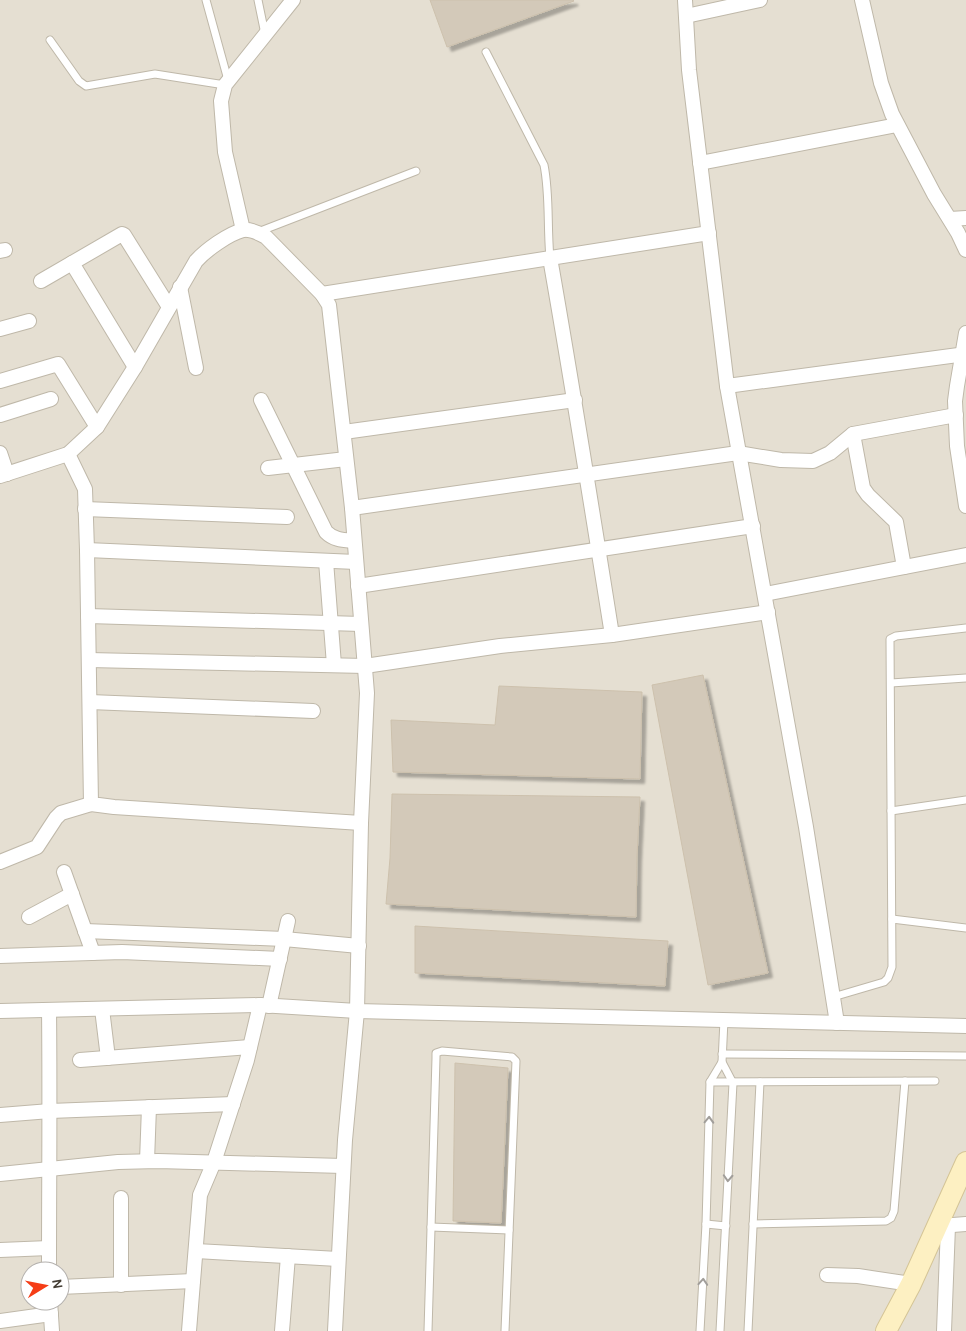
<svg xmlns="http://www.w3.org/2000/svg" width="966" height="1331" font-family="Karla,sans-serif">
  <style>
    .residential { fill: #e5dfd2; fill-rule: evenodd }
    .building { fill: #d3c9b9; stroke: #cdc1ad; filter: url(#shadow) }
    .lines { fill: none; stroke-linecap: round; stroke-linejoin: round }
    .lane-casing { stroke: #bfb8a9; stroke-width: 9 }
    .street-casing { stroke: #bfb8a9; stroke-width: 16 }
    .secondary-casing { stroke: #d4c496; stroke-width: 22 }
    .lane { stroke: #fff; stroke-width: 7 }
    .street { stroke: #fff; stroke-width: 14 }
    .secondary { stroke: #fdf0c2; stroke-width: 20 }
    .oneway { stroke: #a19e9a }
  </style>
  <defs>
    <filter id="shadow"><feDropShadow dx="4.5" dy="4.5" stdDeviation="1" flood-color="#0004"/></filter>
  </defs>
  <rect width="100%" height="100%" fill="#f1ede3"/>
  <!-- residential -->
  <path class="residential" d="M0,0h966v1331h-966zM30,1271h30v30h-30z"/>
  <!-- building -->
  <g class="building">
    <polygon points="430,0 573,0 574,1 447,47"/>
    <polygon points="703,675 768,973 708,985 652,685"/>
    <polygon points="499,686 642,692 640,779 393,772 391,720 495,725"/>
    <polygon points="392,794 640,797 637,856 636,917 386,904 390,858"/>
    <polygon points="415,926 668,941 665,986 415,973"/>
    <polygon points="455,1063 508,1068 501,1223 453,1221"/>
  </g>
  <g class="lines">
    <defs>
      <g id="lane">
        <polyline points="206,0 228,80"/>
        <polyline points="258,0 265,34"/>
        <polyline points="50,40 79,81 86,86 155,74 225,85"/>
        <path d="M486,52l58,113c6,30 3,62 6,93"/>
        <polyline points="258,232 416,171"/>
        <polyline points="891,683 966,678"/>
        <polyline points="891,811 966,800"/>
        <polyline points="892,919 966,928"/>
        <polyline points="833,997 884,982 888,978 892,967 890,639 896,636 966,628"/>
        <polyline points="722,1054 966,1056"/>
        <polyline points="710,1082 935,1081"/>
        <polyline points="706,1224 726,1226"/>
        <polyline points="753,1224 886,1221 891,1218 894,1211 905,1081"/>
        <polyline points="431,1227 509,1230"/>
        <polyline points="428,1331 436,1058 436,1053 442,1051 512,1057 516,1061 505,1331"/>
        <polyline points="700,1331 706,1224 710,1082 722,1062 724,1020"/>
        <polyline points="720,1331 733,1083 722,1062"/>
        <polyline points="748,1331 760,1082"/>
      </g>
      <g id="street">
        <polyline points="685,0 689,70 727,386 806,827 837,1023"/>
        <polyline points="862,0 881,83 892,114 934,194 958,233 966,250"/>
        <polyline points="686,16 760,0"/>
        <polyline points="700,163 897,125"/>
        <polyline points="950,219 966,218"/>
        <polyline points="243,230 225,152 221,101 225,85 293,0"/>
        <polyline points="0,251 5,250"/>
        <path d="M550,258c22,125 42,251 62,377"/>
        <polyline points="72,263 135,367"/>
        <polyline points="41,281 122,234 124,235 169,307"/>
        <polyline points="180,287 196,368"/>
        <polyline points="322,294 709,233"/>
        <polyline points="0,329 29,321"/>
        <polyline points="966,333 957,386 955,401 957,446 966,506"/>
        <polyline points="0,381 58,364 97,427"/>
        <polyline points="727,386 966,354"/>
        <path d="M261,400l65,132c8,8 17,8 28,9"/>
        <polyline points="0,415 51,399"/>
        <polyline points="344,432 575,400"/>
        <polyline points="853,434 863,488 868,495 896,522 904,567"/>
        <polyline points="0,453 7,474"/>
        <polyline points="68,454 85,489 87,550 91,804 114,807 361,823"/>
        <polyline points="268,468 346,459"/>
        <path d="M0,476l68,-22 29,-27 38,-60 61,-106c10,-11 32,-27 47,-31 8,-1 16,3 23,7l56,57 7,11 23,203 15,185 -6,130 -4,188 -12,129 -10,191"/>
        <polyline points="352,508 738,453 781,460 813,461 830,453 853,434 956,415"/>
        <polyline points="85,509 287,517"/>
        <polyline points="87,550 356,562"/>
        <polyline points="326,561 334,665"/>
        <polyline points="358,586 753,526"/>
        <polyline points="765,594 966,555"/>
        <polyline points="88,616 361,624"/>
        <polyline points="89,660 365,666 500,646 612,635 768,612"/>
        <polyline points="90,702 313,711"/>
        <polyline points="0,862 37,847 56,818 61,813 91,804"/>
        <polyline points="64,872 93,953"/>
        <polyline points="29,917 72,894"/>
        <polyline points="85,931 284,939 359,946"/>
        <polyline points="0,956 122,952 280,959"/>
        <polyline points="269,1006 288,921"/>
        <polyline points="102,1009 108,1058"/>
        <path d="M49,1010c1,87 0,174 0,261"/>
        <polyline points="0,1011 260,1005"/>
        <polyline points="80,1060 250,1047"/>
        <polyline points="0,1115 50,1111 233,1104"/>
        <polyline points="147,1161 149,1107"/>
        <polyline points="0,1174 118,1162 158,1161 343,1166"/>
        <polyline points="121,1198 121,1285"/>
        <polyline points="940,1226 966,1224"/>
        <polyline points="0,1250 49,1248"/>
        <polyline points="196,1251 338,1259"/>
        <polyline points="827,1275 858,1276 911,1284"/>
        <polyline points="60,1287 193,1281"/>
        <polyline points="50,1301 52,1331"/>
        <polyline points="0,1321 51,1314"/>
        <polyline points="189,1331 200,1195 214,1162 247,1060 260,1005 357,1011 966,1026"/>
        <polyline points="282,1331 288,1256"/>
        <polyline points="944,1331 948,1226"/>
      </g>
      <polyline id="secondary" points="886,1331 911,1284 966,1162"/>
    </defs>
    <!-- lane casing -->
    <use href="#lane" class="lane-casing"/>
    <!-- street casing -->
    <use href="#street" class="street-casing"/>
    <!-- secondary casing -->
    <use href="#secondary" class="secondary-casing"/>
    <!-- lane -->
    <use href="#lane" class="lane"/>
    <!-- street -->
    <use href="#street" class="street"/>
    <!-- secondary -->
    <use href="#secondary" class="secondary"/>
  </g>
  <!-- one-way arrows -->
  <defs><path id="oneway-chevron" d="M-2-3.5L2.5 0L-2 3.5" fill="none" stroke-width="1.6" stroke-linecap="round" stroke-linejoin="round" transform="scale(1.25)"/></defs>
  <g class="oneway">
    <use href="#oneway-chevron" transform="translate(709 1120) rotate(-88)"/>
    <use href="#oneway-chevron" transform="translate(728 1178) rotate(93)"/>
    <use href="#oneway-chevron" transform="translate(703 1282) rotate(-86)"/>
  </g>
  <!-- north arrow -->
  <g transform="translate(45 1286) rotate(80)"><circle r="24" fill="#ffffff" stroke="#b4b1ae"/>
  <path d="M0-4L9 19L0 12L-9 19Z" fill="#f53d16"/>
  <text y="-8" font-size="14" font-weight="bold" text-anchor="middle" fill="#433d34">N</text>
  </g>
</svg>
